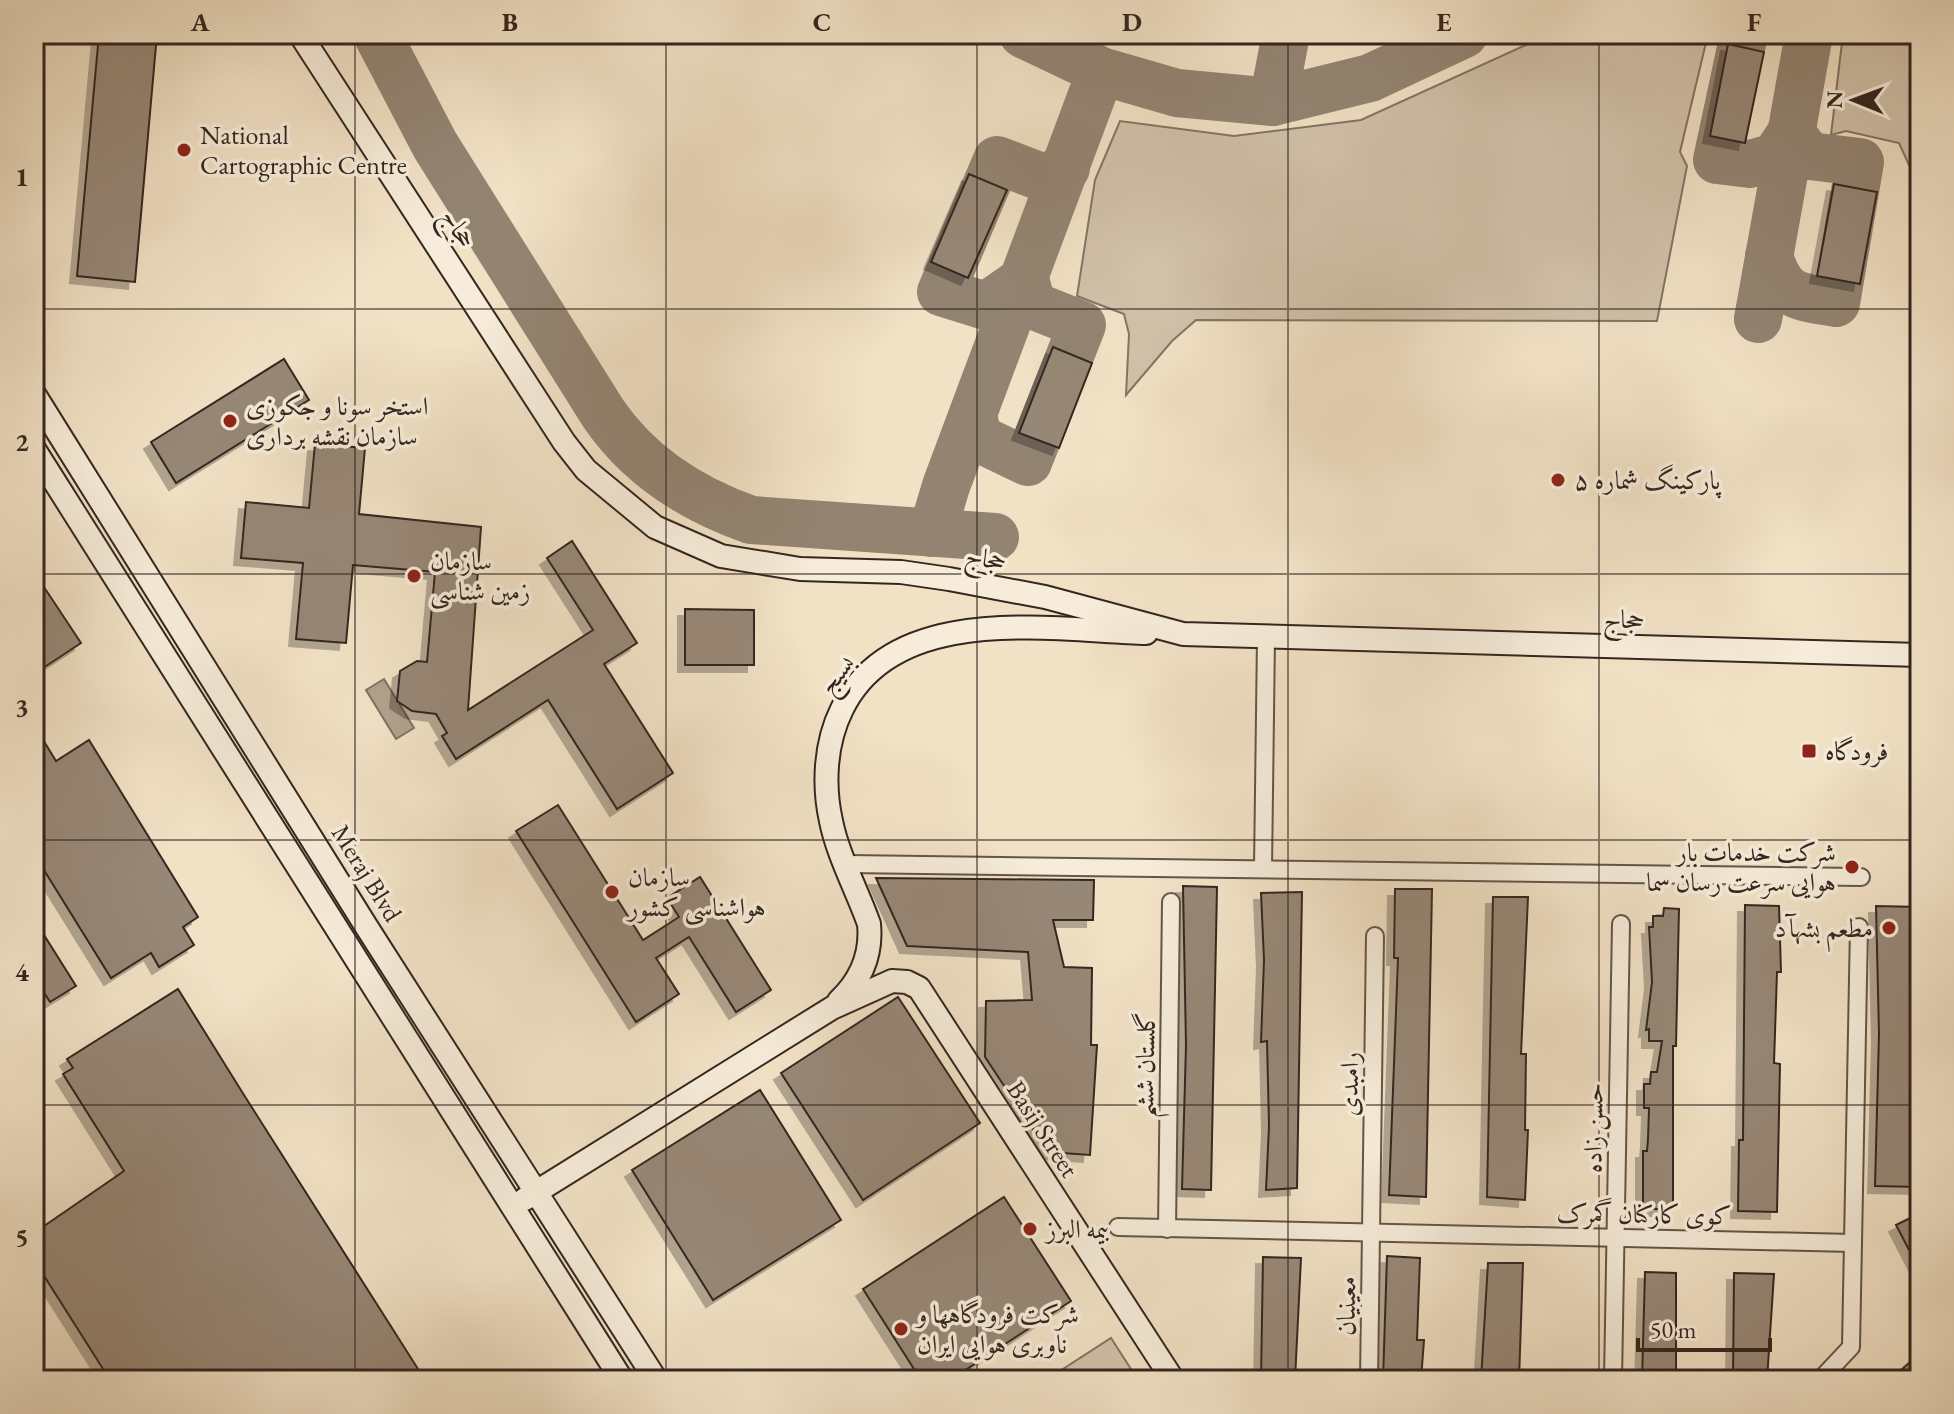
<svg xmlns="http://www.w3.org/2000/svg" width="1954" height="1414" font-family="'EB Garamond',Amiri,serif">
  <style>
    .green { fill: #d1c1a9; stroke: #837464; stroke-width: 2 }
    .water { fill: #b1a18d; stroke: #7f7061; stroke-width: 2 }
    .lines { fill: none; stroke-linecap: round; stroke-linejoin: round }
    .taxiway { stroke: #938472; stroke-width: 48 }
    .building { fill: #978776; stroke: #352620; stroke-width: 2; filter: url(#shadow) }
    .minor-casing { stroke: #645549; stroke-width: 20 }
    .secondary-casing { stroke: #352620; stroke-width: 26 }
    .minor { stroke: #f6ecd9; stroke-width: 16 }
    .secondary { stroke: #f6ecd9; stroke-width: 22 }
    .grid { fill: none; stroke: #352620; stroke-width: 2; stroke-opacity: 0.55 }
    .poi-dot { fill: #8f2418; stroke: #f6ecd9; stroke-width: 3 }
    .labels { text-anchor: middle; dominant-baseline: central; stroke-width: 7; stroke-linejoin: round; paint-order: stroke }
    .poi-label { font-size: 26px; fill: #352620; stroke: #f6ecd9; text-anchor: start }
    .street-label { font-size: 26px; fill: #352620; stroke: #f6ecd9 }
    .neatline { fill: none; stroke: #352620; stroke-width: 3 }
    .grid-label { font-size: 26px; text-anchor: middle; font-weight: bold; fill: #352620 }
  </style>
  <defs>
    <filter id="shadow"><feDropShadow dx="-7" dy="7" stdDeviation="0" flood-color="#0004"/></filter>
  </defs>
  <rect width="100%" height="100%" fill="#f1e1c5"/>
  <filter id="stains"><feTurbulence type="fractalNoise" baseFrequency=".0025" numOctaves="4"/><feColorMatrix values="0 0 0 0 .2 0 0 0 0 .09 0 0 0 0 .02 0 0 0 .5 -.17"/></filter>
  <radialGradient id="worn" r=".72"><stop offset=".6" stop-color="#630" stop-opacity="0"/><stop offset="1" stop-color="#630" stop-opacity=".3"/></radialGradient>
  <!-- green -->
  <g class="green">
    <polygon points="1550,34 1708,34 1680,152 1687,166 1657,321 1196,320 1172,341 1126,395 1129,334 1124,314 1077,296 1095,180 1120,121 1234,136 1361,120"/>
    <polygon points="1843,34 1920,34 1918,239 1910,167 1899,143 1846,131 1831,135"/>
    <polygon points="1111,1338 1138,1380 1046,1380"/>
  </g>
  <!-- water -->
  <polygon class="water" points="384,679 414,728 396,739 366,690"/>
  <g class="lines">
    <!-- taxiway -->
    <g class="taxiway">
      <path d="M377,34l58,111 168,268c36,53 88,86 148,107l244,17"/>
      <polyline points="1023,34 1101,71 1177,93 1273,102 1370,78 1464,34"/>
      <path d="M1744,34l-27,126 33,4 25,-7 16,-24 18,23 51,6 -24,141c-39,-7 -54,-5 -67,-47"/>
      <polyline points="1273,102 1286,34"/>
      <polyline points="1758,319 1809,34"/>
      <polyline points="973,415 978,438 1028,462 1082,325 1032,305 1025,279 986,306 941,292 997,160 1044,178 1066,168"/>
      <polyline points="932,533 946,486 1101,71"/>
    </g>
  </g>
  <!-- building -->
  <g class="building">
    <polygon points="99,34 157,34 135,282 77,276"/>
    <polygon points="1728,44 1764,52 1745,143 1710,136"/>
    <polygon points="969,174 1007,190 968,278 931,262"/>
    <polygon points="1834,184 1877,192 1860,284 1817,276"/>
    <polygon points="1053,347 1092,363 1059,448 1019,433"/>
    <polygon points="284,359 309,400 176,483 151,442"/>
    <polygon points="315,444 365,448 359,514 481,527 468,710 593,630 547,558 572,541 637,643 604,664 673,773 617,809 548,700 456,759 442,736 447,733 436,714 412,711 397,701 400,671 417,661 427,662 435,572 353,565 346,643 296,639 303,563 241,558 246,502 309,508"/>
    <polygon points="34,572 81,643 34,674"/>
    <polygon points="685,609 754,610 754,665 685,665"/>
    <polygon points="34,725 56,761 89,740 198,917 183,927 194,945 159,967 151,953 111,978 34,854"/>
    <polygon points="558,805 643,940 679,917 667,898 700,877 771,990 736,1012 689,937 656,958 679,994 636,1022 516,831"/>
    <polygon points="876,878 1094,880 1093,920 1053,920 1064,967 1092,968 1091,1045 1097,1045 1090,1155 1048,1152 985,1057 986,1001 1032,1000 1028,952 907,946"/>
    <polygon points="1183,886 1217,887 1211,1190 1182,1189 1186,1045"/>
    <polygon points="1395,889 1432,889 1426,1197 1389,1195 1398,958 1394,958"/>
    <polygon points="1302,892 1297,1188 1266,1190 1269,1126 1267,1041 1261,1042 1264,960 1261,893"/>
    <polygon points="1493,897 1528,897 1521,1054 1526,1054 1525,1130 1528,1130 1525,1200 1487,1197"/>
    <polygon points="1745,905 1779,906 1781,972 1777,972 1774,1063 1780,1064 1777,1212 1738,1211 1739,1140 1743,1140"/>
    <polygon points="1876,906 1920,907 1920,1187 1875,1186 1879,1034"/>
    <polygon points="1664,908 1679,909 1676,1046 1673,1046 1673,1203 1668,1209 1643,1209 1643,1151 1647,1151 1648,1139 1649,1108 1644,1108 1644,1084 1650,1084 1651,1072 1657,1072 1662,1041 1649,1041 1649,1029 1646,1030 1652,982 1649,927 1653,927 1653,916 1663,916"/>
    <polygon points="34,919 76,986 50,1002 34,977"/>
    <polygon points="178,989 244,1095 425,1380 110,1380 34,1260 34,1233 124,1171 63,1074 73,1068 67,1059"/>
    <polygon points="898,997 980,1123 863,1200 781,1073"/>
    <polygon points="760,1090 841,1220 713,1300 632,1170"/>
    <polygon points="1004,1197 1071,1301 950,1380 921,1380 863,1289"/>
    <polygon points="1920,1213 1920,1271 1896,1225"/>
    <polygon points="1387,1256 1420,1258 1417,1340 1424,1340 1421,1380 1383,1380"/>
    <polygon points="1263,1257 1301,1258 1295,1380 1261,1380"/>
    <polygon points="1488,1263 1523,1263 1519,1380 1481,1380"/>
    <polygon points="1645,1272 1676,1273 1676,1380 1642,1380"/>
    <polygon points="1734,1273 1774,1274 1767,1380 1733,1380"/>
    <polygon points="1920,1353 1920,1380 1890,1380"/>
  </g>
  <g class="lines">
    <defs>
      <g id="minor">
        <polyline points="847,864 1861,877"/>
        <polyline points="1263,869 1266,637"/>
        <polyline points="1118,1227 1853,1243"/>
        <polyline points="1167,1229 1171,902"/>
        <polyline points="1369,1380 1375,936"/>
        <polyline points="1613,1380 1621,924"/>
        <polyline points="1820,1380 1851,1347 1859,927"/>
      </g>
      <g id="secondary">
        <polyline points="300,34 564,442 586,470 655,527 721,556 800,569 901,572 949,579 1045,597 1183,634 1920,655"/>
        <polyline points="34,394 366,926 656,1380"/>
        <polyline points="34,449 622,1380"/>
        <path d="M839,1001c22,-21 33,-46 30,-77 -12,-34 -31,-68 -38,-103 -8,-36 -6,-78 11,-112 52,-107 208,-79 304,-76"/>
        <polyline points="525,1199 832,1008 892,981 907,982 919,988 1173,1380"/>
      </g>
    </defs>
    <!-- minor casing -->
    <use href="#minor" class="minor-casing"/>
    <!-- secondary casing -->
    <use href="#secondary" class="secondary-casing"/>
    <!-- minor -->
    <use href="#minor" class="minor"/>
    <!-- secondary -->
    <use href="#secondary" class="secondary"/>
  </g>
  <!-- grid -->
  <path class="grid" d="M355,34v1346M666,34v1346M977,34v1346M1288,34v1346M1599,34v1346M34,309h1886M34,574h1886M34,840h1886M34,1105h1886"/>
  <!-- markers -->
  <g class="poi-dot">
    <circle cx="184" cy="150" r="8"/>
    <circle cx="230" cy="421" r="8"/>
    <circle cx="1558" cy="480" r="8"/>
    <circle cx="414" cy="576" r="8"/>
    <rect x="1801" y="743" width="16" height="16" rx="4"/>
    <circle cx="1852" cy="867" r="8"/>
    <circle cx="612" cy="892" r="8"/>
    <circle cx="1889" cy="928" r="8"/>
    <circle cx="1030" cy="1229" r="8"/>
    <circle cx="901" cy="1329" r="8"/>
  </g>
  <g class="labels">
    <!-- poi labels -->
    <g class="poi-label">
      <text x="200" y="135">National<tspan x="200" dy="30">Cartographic Centre</tspan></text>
      <text x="246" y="406">استخر سونا و جکوزی<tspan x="246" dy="30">سازمان نقشه برداری</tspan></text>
      <text x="1574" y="480">پارکینگ شماره ۵</text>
      <text x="430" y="561">سازمان<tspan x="430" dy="30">زمین شناسی</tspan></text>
      <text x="1825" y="751">فرودگاه</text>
      <text x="1836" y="852" text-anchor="end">شرکت خدمات بار<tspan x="1836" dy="30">هوایی سرعت رسان سما</tspan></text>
      <text x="628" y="877">سازمان<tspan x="628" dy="30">هواشناسی کشور</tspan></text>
      <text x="1873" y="928" text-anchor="end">مطعم بشهآد</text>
      <text x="1046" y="1229">بیمه البرز</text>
      <text x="917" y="1314">شرکت فرودگاهها و<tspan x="917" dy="30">ناوبری هوایی ایران</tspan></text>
    </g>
    <!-- street labels -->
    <g class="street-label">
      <text transform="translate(459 228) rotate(57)">حجاج</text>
      <text transform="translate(986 558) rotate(11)">حجاج</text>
      <text transform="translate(1624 619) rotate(2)">حجاج</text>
      <text transform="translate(836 674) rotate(-52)">بسیج</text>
      <text transform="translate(367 873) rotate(58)">Meraj Blvd</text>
      <text transform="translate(1145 1065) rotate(-89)">گلستان ششم</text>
      <text transform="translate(1349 1084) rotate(-89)">رامبدی</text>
      <text transform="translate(1593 1128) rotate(-89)">حسن زاده</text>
      <text transform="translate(1043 1129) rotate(57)">Basij Street</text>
      <text transform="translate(1644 1214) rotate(1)">کوی کارکنان گمرک</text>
      <text transform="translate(1346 1306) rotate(-89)">معینیان</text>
    </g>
  </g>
  <!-- margin -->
  <rect width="1954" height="1414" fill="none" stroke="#f1e1c5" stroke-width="88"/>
  <!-- north arrow -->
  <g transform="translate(1854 100) rotate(271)" stroke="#f6ecd9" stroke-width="6" paint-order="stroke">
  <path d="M0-6L14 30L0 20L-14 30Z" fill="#352620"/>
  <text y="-12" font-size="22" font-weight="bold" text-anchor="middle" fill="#352620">N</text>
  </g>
  <!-- scale -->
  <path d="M1638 1338v12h132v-12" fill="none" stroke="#352620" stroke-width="4"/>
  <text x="1650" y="1338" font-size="24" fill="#352620" stroke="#f6ecd9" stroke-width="6" paint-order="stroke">50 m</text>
  <rect x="44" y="44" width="1866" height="1326" class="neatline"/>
  <g class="grid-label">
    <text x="200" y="31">A</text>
    <text x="510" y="31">B</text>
    <text x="822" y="31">C</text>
    <text x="1132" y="31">D</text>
    <text x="1444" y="31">E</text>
    <text x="1754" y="31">F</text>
    <text x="22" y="186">1</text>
    <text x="22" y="451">2</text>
    <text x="22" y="716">3</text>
    <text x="22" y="981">4</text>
    <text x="22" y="1246">5</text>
  </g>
  <rect width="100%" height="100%" filter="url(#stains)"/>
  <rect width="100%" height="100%" fill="url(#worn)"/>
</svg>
